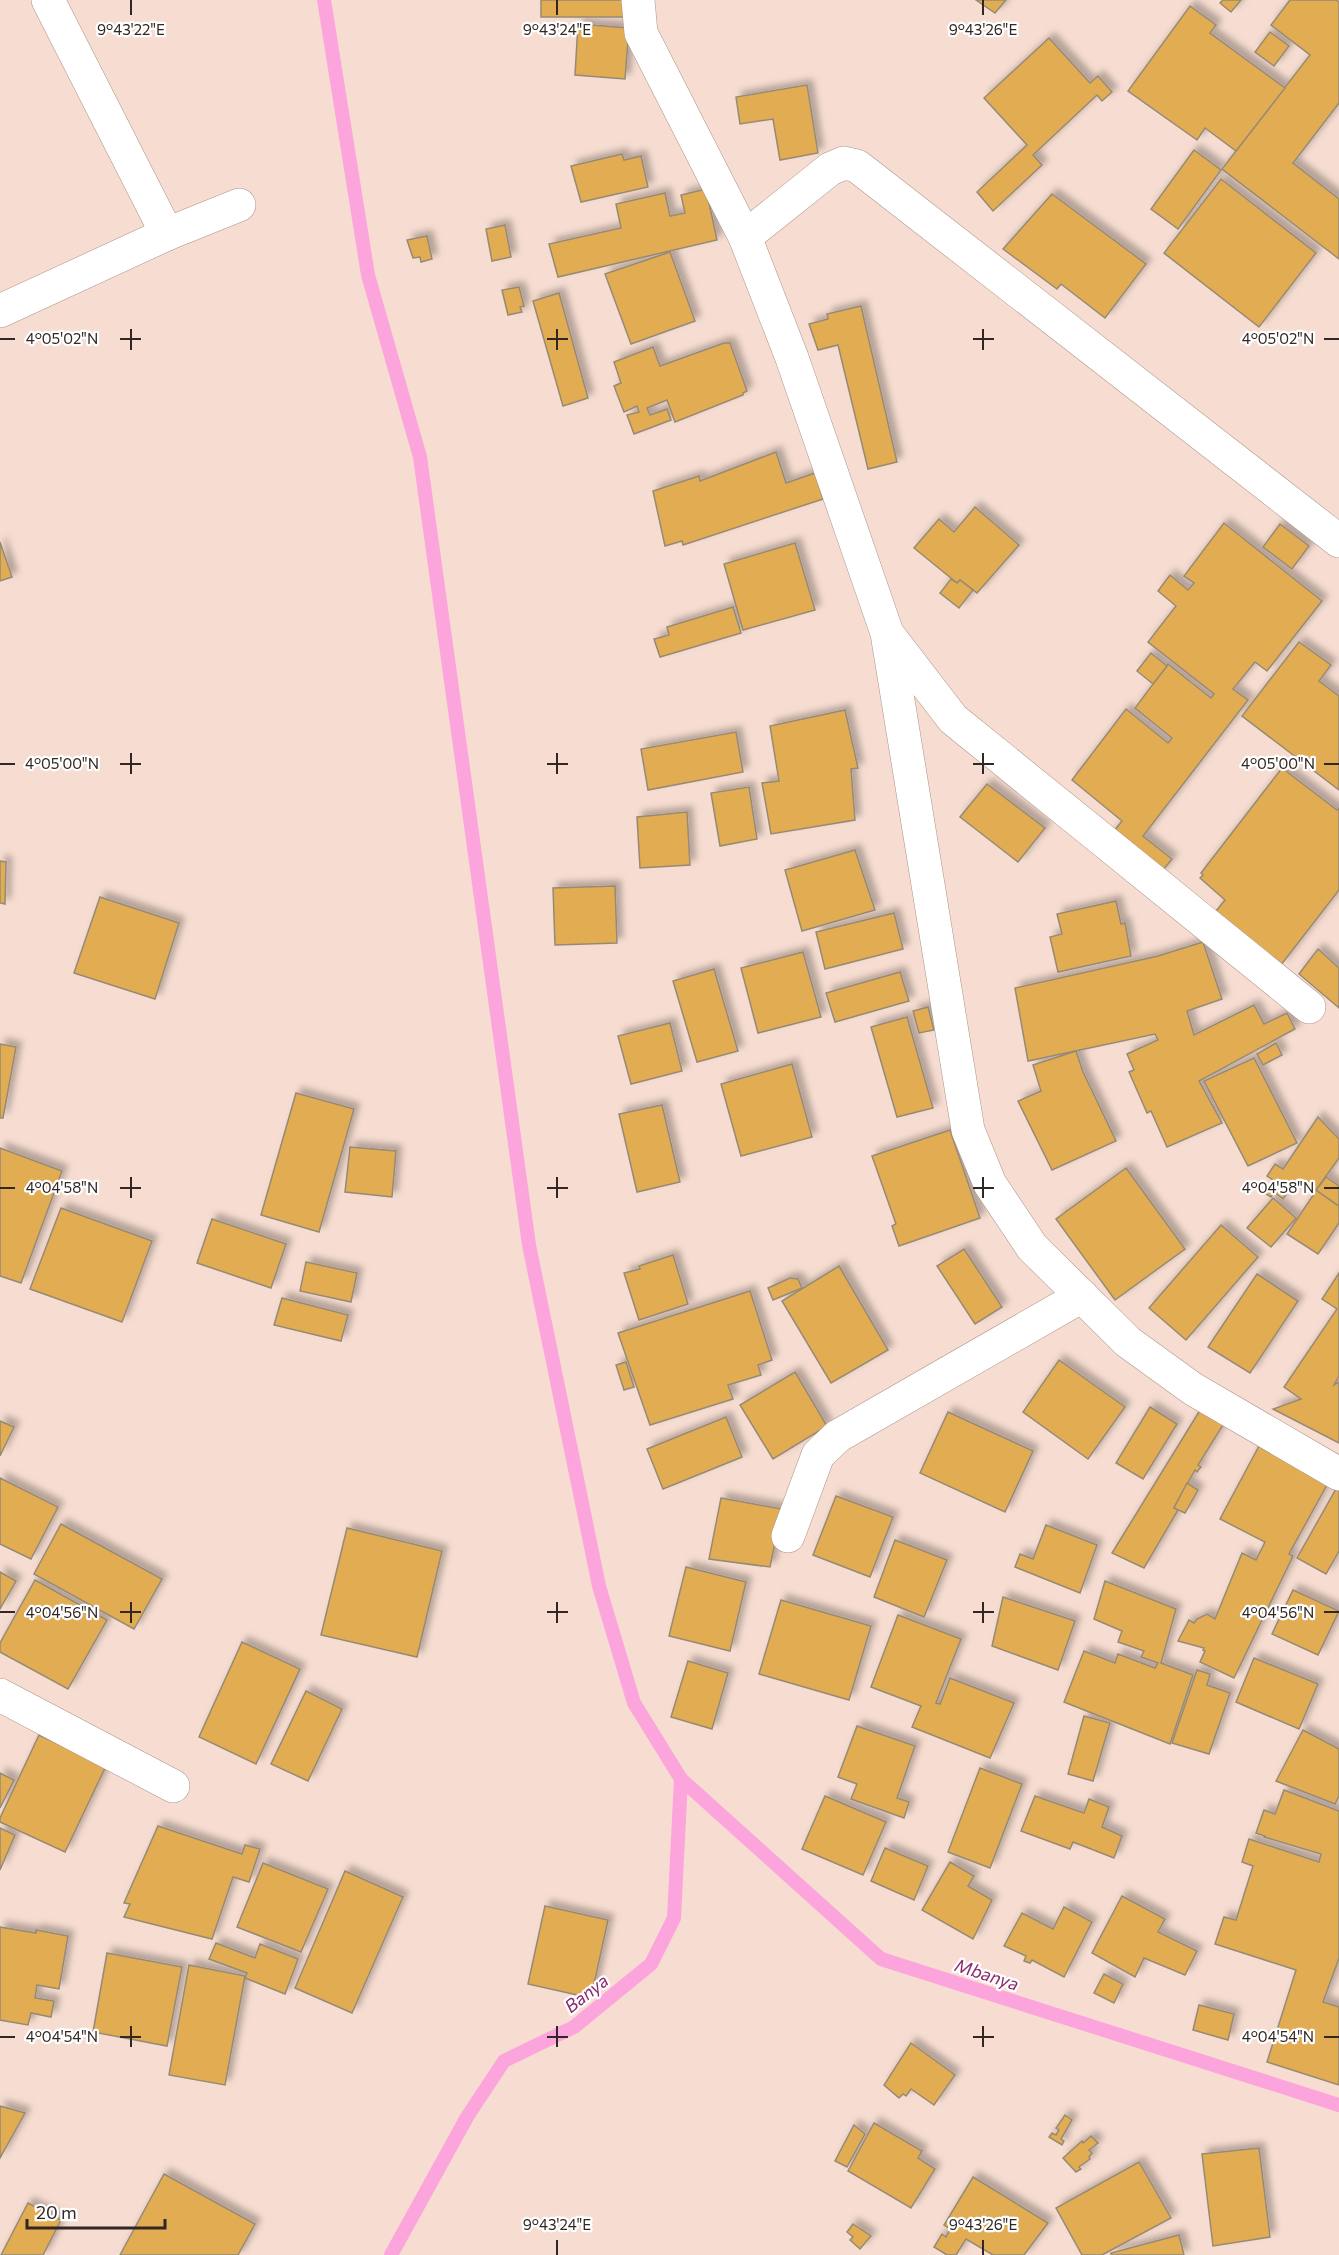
<svg xmlns="http://www.w3.org/2000/svg" width="1339" height="2255" font-family="Commissioner,sans-serif">
  <style>
    .lines { fill: none; stroke-linecap: round; stroke-linejoin: round }
    .stream { stroke: #fca5dd; stroke-width: 14 }
    .building { fill: #e2ac53; stroke: #978a75; stroke-width: 1.5; filter: url(#shadow) }
    .street-casing { stroke: #ab9388; stroke-width: 34 }
    .street { stroke: #fff; stroke-width: 33 }
    .ticks { fill: none; stroke: #312723; stroke-width: 2 }
    .labels { text-anchor: middle; dominant-baseline: central; stroke-width: 4.5; stroke-linejoin: round; paint-order: stroke }
    .water-label { font-size: 18px; font-style: italic; fill: #8b296f; stroke: #fff }
    .ticks-label { font-size: 15px; text-anchor: middle; fill: #312723; stroke: #fff; stroke-width: 4.5; stroke-linejoin: round; paint-order: stroke }
  </style>
  <defs>
    <filter id="shadow"><feDropShadow dx="5.5" dy="-5.5" stdDeviation="3" flood-color="#0004"/></filter>
  </defs>
  <rect width="100%" height="100%" fill="#f7ddd1"/>
  <g class="lines">
    <!-- stream -->
    <g class="stream">
      <polyline points="324,0 368,275 420,457 529,1245 599,1586 634,1703 681,1779 881,1959 1339,2105"/>
      <polyline points="391,2255 467,2117 504,2061 574,2027 651,1964 674,1918 681,1779"/>
    </g>
  </g>
  <!-- building -->
  <g class="building">
    <rect x="541" y="0" width="82" height="17"/>
    <polygon points="976,0 1006,0 995,13"/>
    <polygon points="1223,0 1241,0 1231,12 1220,3"/>
    <polygon points="1290,0 1336,0 1339,2 1339,103 1293,163 1339,199 1339,259 1222,169 1310,55 1271,25"/>
    <polygon points="1190,6 1216,25 1210,33 1285,88 1236,151 1205,128 1197,140 1128,91"/>
    <polygon points="578,24 629,28 625,79 575,75"/>
    <polygon points="1270,32 1289,46 1274,66 1255,52"/>
    <polygon points="1049,38 1090,83 1098,76 1112,92 1102,101 1097,95 1033,155 1042,165 993,211 977,192 1027,145 984,98"/>
    <polygon points="807,85 818,153 780,160 773,119 740,124 736,97"/>
    <polygon points="1194,150 1221,170 1178,229 1151,209"/>
    <polygon points="622,154 624,160 641,156 648,187 581,202 571,166"/>
    <polygon points="1221,179 1316,253 1259,327 1164,253"/>
    <polygon points="706,189 717,240 558,277 549,244 621,228 616,204 665,193 670,216 685,213 681,195"/>
    <polygon points="1052,194 1146,264 1105,318 1061,284 1057,289 1003,249"/>
    <polygon points="505,225 511,257 492,261 486,229"/>
    <polygon points="427,236 432,259 421,262 420,257 413,258 407,240"/>
    <polygon points="670,252 695,321 631,344 605,274"/>
    <polygon points="519,287 524,306 520,307 522,312 508,315 502,290"/>
    <polygon points="559,293 588,398 563,406 533,301"/>
    <polygon points="861,306 897,462 868,469 838,345 818,350 809,324 828,319 827,314"/>
    <polygon points="724,343 730,343 747,391 743,393 743,395 675,422 667,400 647,408 650,415 667,409 671,420 634,434 627,415 639,412 637,406 624,412 614,386 621,383 614,362 653,347 660,366"/>
    <polygon points="776,452 786,483 815,473 823,499 683,545 682,541 665,546 653,491 699,476 700,481"/>
    <polygon points="975,507 1019,545 977,593 960,580 957,583 914,548 939,519 954,532"/>
    <polygon points="1224,523 1322,601 1267,671 1255,662 1233,689 1248,700 1143,836 1172,859 1159,875 1110,836 1122,821 1072,780 1126,709 1168,743 1172,738 1135,708 1168,664 1211,698 1214,694 1148,642 1176,606 1158,591 1170,575 1188,590 1194,583 1184,576"/>
    <polygon points="1280,524 1309,546 1292,569 1263,547"/>
    <polygon points="0,542 12,577 0,581"/>
    <polygon points="795,543 815,610 743,630 724,564"/>
    <polygon points="951,579 957,583 960,580 973,590 959,608 940,593"/>
    <polygon points="733,607 741,633 660,657 654,639 669,635 667,627"/>
    <polygon points="1299,642 1331,665 1319,681 1339,696 1339,790 1242,716"/>
    <polygon points="1151,653 1167,666 1153,684 1137,671"/>
    <polygon points="845,710 858,768 851,769 855,820 771,834 762,783 779,781 770,726"/>
    <polygon points="736,732 743,772 648,790 641,749"/>
    <polygon points="1282,768 1337,810 1339,808 1339,890 1281,965 1216,911 1225,900 1200,878 1203,875 1201,873"/>
    <polygon points="987,784 1045,828 1018,862 960,817"/>
    <polygon points="749,787 757,839 720,846 711,793"/>
    <polygon points="687,812 690,865 640,868 637,817"/>
    <polygon points="855,850 875,910 802,931 785,870"/>
    <polygon points="0,861 6,862 5,904 0,903"/>
    <polygon points="615,886 617,943 555,945 553,888"/>
    <polygon points="100,897 179,923 155,999 74,973"/>
    <polygon points="1116,901 1121,924 1125,923 1131,956 1058,972 1050,937 1062,934 1057,914"/>
    <polygon points="894,913 903,949 825,969 816,932"/>
    <polygon points="1203,942 1222,999 1187,1011 1194,1035 1254,1005 1264,1024 1287,1013 1295,1029 1199,1081 1222,1123 1167,1147 1151,1111 1147,1113 1129,1072 1134,1070 1127,1054 1158,1040 1155,1034 1028,1061 1015,988 1158,956"/>
    <polygon points="1318,949 1339,968 1339,1008 1299,974"/>
    <polygon points="803,952 821,1017 758,1033 741,968"/>
    <polygon points="714,969 738,1051 697,1062 673,981"/>
    <polygon points="900,972 909,1001 835,1022 826,993"/>
    <polygon points="928,1007 934,1030 919,1033 913,1011"/>
    <polygon points="907,1017 933,1108 897,1117 871,1027"/>
    <polygon points="670,1023 682,1071 631,1084 618,1036"/>
    <polygon points="1276,1043 1282,1055 1263,1065 1257,1054"/>
    <polygon points="0,1044 16,1047 3,1118 0,1118"/>
    <polygon points="1076,1051 1083,1072 1116,1141 1052,1170 1018,1101 1041,1091 1033,1065"/>
    <polygon points="1254,1058 1297,1143 1248,1166 1204,1081"/>
    <polygon points="792,1064 812,1137 741,1156 721,1084"/>
    <polygon points="296,1093 354,1109 319,1232 261,1215"/>
    <polygon points="662,1105 680,1182 637,1192 619,1114"/>
    <polygon points="1318,1117 1339,1139 1339,1158 1316,1190 1339,1206 1339,1223 1318,1254 1287,1234 1314,1194 1296,1181 1283,1199 1274,1192 1271,1197 1266,1194 1276,1182 1267,1176 1275,1164 1283,1169"/>
    <polygon points="950,1130 980,1218 899,1246 892,1226 896,1224 872,1156"/>
    <polygon points="350,1147 396,1151 392,1197 345,1192"/>
    <polygon points="0,1148 62,1171 21,1283 0,1276"/>
    <polygon points="1126,1168 1185,1249 1115,1300 1056,1219"/>
    <polygon points="1326,1177 1339,1186 1339,1206 1316,1190"/>
    <polygon points="1273,1198 1296,1218 1271,1247 1247,1228"/>
    <polygon points="61,1208 152,1241 122,1322 30,1289"/>
    <polygon points="212,1219 286,1244 271,1288 197,1263"/>
    <polygon points="1221,1225 1258,1257 1186,1340 1149,1308"/>
    <polygon points="964,1249 1002,1307 975,1324 937,1266"/>
    <polygon points="673,1255 688,1304 639,1320 624,1273 640,1269 639,1266"/>
    <polygon points="306,1262 357,1273 351,1302 300,1291"/>
    <polygon points="839,1266 888,1350 831,1383 782,1301"/>
    <polygon points="1339,1273 1339,1376 1334,1385 1339,1382 1339,1443 1273,1409 1301,1399 1284,1387 1337,1309 1322,1299"/>
    <polygon points="1257,1274 1298,1301 1250,1373 1208,1347"/>
    <polygon points="790,1278 798,1279 802,1288 773,1300 768,1288"/>
    <polygon points="750,1291 772,1360 758,1365 761,1375 728,1385 733,1399 650,1425 618,1333"/>
    <polygon points="282,1298 348,1315 341,1341 274,1325"/>
    <polygon points="1059,1360 1125,1407 1088,1459 1023,1412"/>
    <polygon points="626,1362 634,1387 624,1390 616,1365"/>
    <polygon points="795,1372 827,1426 773,1459 740,1405"/>
    <polygon points="1150,1407 1177,1424 1143,1479 1116,1463"/>
    <polygon points="1202,1407 1223,1425 1198,1465 1201,1467 1197,1472 1195,1470 1174,1508 1178,1510 1144,1568 1112,1553"/>
    <polygon points="948,1412 1033,1451 1005,1512 920,1473"/>
    <polygon points="726,1417 742,1457 663,1489 647,1449"/>
    <polygon points="0,1421 14,1427 0,1456"/>
    <polygon points="1259,1446 1328,1483 1289,1554 1293,1556 1234,1678 1200,1662 1205,1651 1203,1650 1204,1648 1178,1641 1189,1620 1194,1623 1197,1619 1207,1614 1215,1619 1242,1553 1256,1560 1265,1542 1220,1519"/>
    <polygon points="0,1478 58,1507 31,1559 0,1544"/>
    <polygon points="1187,1483 1198,1490 1185,1513 1174,1508"/>
    <polygon points="1336,1489 1339,1490 1339,1551 1326,1574 1297,1558"/>
    <polygon points="836,1496 893,1517 870,1577 813,1555"/>
    <polygon points="721,1498 782,1509 770,1567 709,1559"/>
    <polygon points="61,1524 162,1579 134,1629 34,1574"/>
    <polygon points="1046,1525 1097,1545 1080,1593 1015,1567 1020,1554 1033,1559"/>
    <polygon points="347,1528 442,1551 417,1657 321,1635"/>
    <polygon points="895,1540 947,1560 924,1617 874,1597"/>
    <polygon points="686,1567 746,1582 730,1651 669,1636"/>
    <polygon points="0,1572 16,1581 0,1609"/>
    <polygon points="35,1580 107,1620 68,1689 0,1652 0,1643"/>
    <polygon points="1105,1581 1176,1609 1161,1663 1193,1675 1170,1744 1064,1702 1084,1651 1115,1663 1118,1654 1155,1668 1158,1663 1141,1657 1144,1651 1118,1642 1122,1631 1094,1619"/>
    <polygon points="1293,1590 1339,1611 1318,1655 1272,1634"/>
    <polygon points="1003,1597 1075,1621 1058,1670 992,1646"/>
    <polygon points="781,1600 871,1626 849,1700 759,1674"/>
    <polygon points="898,1615 961,1639 936,1703 940,1704 950,1678 1014,1703 990,1758 912,1727 921,1706 871,1687"/>
    <polygon points="242,1642 300,1669 256,1764 199,1737"/>
    <polygon points="1254,1658 1318,1684 1299,1729 1236,1702"/>
    <polygon points="688,1661 728,1673 712,1729 671,1717"/>
    <polygon points="1197,1670 1210,1674 1207,1685 1230,1693 1209,1754 1172,1743"/>
    <polygon points="306,1691 342,1709 308,1781 271,1764"/>
    <polygon points="1084,1716 1110,1723 1093,1781 1068,1774"/>
    <polygon points="857,1726 915,1746 897,1798 909,1802 904,1818 851,1799 857,1784 838,1777"/>
    <polygon points="1303,1730 1339,1749 1339,1796 1335,1804 1276,1781"/>
    <polygon points="39,1735 106,1766 65,1852 0,1822 0,1818"/>
    <polygon points="980,1768 1022,1784 990,1868 948,1852"/>
    <polygon points="0,1773 14,1780 0,1808"/>
    <polygon points="1284,1790 1339,1811 1339,1958 1323,2002 1339,2007 1339,2085 1267,2062 1296,1970 1215,1944 1224,1917 1236,1920 1253,1866 1242,1862 1249,1839 1319,1862 1321,1854 1264,1837 1265,1836 1256,1833 1264,1810 1275,1814"/>
    <polygon points="825,1796 886,1822 863,1875 802,1849"/>
    <polygon points="1035,1796 1084,1813 1089,1799 1109,1807 1102,1827 1122,1836 1114,1858 1073,1842 1070,1849 1021,1831"/>
    <polygon points="158,1826 242,1854 245,1845 260,1849 249,1882 233,1877 212,1939 124,1917 130,1904 124,1903"/>
    <polygon points="0,1828 15,1835 0,1870"/>
    <polygon points="885,1848 928,1866 914,1900 871,1881"/>
    <polygon points="950,1862 974,1876 968,1886 992,1900 973,1939 922,1910"/>
    <polygon points="263,1863 328,1889 301,1952 237,1927"/>
    <polygon points="345,1871 403,1897 352,2013 295,1988"/>
    <polygon points="1122,1896 1165,1919 1158,1932 1197,1951 1185,1975 1144,1958 1135,1977 1092,1953"/>
    <polygon points="545,1906 608,1920 591,1998 528,1984"/>
    <polygon points="1064,1907 1092,1922 1064,1977 1032,1960 1030,1963 1024,1961 1026,1956 1004,1946 1022,1913 1053,1929"/>
    <polygon points="0,1927 36,1933 36,1930 68,1936 59,1989 37,1985 35,1998 54,2001 51,2017 31,2013 28,2025 0,2020"/>
    <polygon points="216,1943 255,1958 260,1944 298,1959 285,1994 245,1978 247,1973 209,1959"/>
    <polygon points="107,1953 182,1967 167,2046 93,2032"/>
    <polygon points="189,1965 245,1976 225,2085 169,2075"/>
    <polygon points="1104,1974 1123,1984 1114,2003 1094,1993"/>
    <polygon points="1199,2005 1234,2014 1228,2040 1193,2030"/>
    <polygon points="911,2043 955,2075 934,2105 911,2089 906,2096 903,2094 899,2098 884,2085"/>
    <polygon points="0,2106 25,2113 0,2158"/>
    <polygon points="1065,2115 1072,2120 1061,2139 1064,2141 1062,2145 1049,2137 1052,2133 1056,2135 1059,2130 1056,2128"/>
    <polygon points="874,2123 922,2151 918,2158 935,2169 911,2208 848,2171"/>
    <polygon points="854,2125 865,2134 847,2167 835,2161"/>
    <polygon points="1091,2136 1098,2143 1089,2150 1092,2153 1089,2157 1090,2159 1079,2167 1081,2169 1076,2172 1063,2158 1082,2141 1083,2143"/>
    <polygon points="1259,2148 1270,2237 1213,2246 1202,2154"/>
    <polygon points="1139,2162 1171,2218 1102,2255 1082,2255 1056,2208"/>
    <polygon points="164,2174 255,2224 238,2255 120,2255"/>
    <polygon points="973,2177 1048,2223 1024,2255 993,2255 966,2239 956,2255 947,2255 934,2247 942,2234 946,2237 950,2229 944,2225"/>
    <polygon points="28,2203 61,2220 43,2255 1,2255"/>
    <polygon points="853,2224 871,2236 860,2249 850,2240 853,2237 847,2232"/>
    <polygon points="1179,2235 1184,2255 1111,2255 1111,2253"/>
  </g>
  <g class="lines">
    <defs>
      <g id="street">
        <polyline points="48,0 167,234"/>
        <polyline points="638,0 641,33 745,237 792,358 887,633 968,1130 990,1184 1032,1247 1128,1342 1193,1389 1339,1474"/>
        <polyline points="745,237 830,169 844,163 857,166 1339,541"/>
        <polyline points="0,311 167,234 239,205"/>
        <polyline points="890,637 953,719 1309,1007"/>
        <polyline points="788,1536 818,1455 838,1436 1082,1296"/>
        <polyline points="0,1695 173,1786"/>
      </g>
    </defs>
    <!-- street casing -->
    <use href="#street" class="street-casing"/>
    <!-- street -->
    <use href="#street" class="street"/>
  </g>
  <!-- ticks -->
  <path class="ticks" d="M131,0v15M557,0v15M983,0v15M131,329v21M557,329v21M983,329v21M0,339h15M120,339h21M547,339h21M973,339h21M1324,339h15M131,753v21M557,753v21M983,753v21M0,764h15M120,764h21M547,764h21M973,764h21M1324,764h15M131,1177v21M557,1177v21M983,1177v21M0,1188h15M120,1188h21M547,1188h21M973,1188h21M1324,1188h15M131,1602v21M557,1602v21M983,1602v21M0,1612h15M120,1612h21M547,1612h21M973,1612h21M1324,1612h15M131,2026v21M557,2026v21M983,2026v21M0,2037h15M120,2037h21M547,2037h21M973,2037h21M1324,2037h15M557,2240v15M983,2240v15"/>
  <g class="labels">
    <!-- water labels -->
    <g class="water-label">
      <text transform="translate(987 1974) rotate(18)">Mbanya</text>
      <text transform="translate(586 1993) rotate(-38)">Banya</text>
    </g>
  </g>
  <g class="ticks-label">
    <text x="131" y="35">9°43'22"E</text>
    <text x="557" y="35">9°43'24"E</text>
    <text x="983" y="35">9°43'26"E</text>
    <text x="62" y="344">4°05'02"N</text>
    <text x="1278" y="344">4°05'02"N</text>
    <text x="62" y="769">4°05'00"N</text>
    <text x="1278" y="769">4°05'00"N</text>
    <text x="62" y="1193">4°04'58"N</text>
    <text x="1278" y="1193">4°04'58"N</text>
    <text x="62" y="1618">4°04'56"N</text>
    <text x="1278" y="1618">4°04'56"N</text>
    <text x="62" y="2042">4°04'54"N</text>
    <text x="1278" y="2042">4°04'54"N</text>
    <text x="557" y="2230">9°43'24"E</text>
    <text x="983" y="2230">9°43'26"E</text>
  </g>
  <!-- scale -->
  <path d="M27 2219v9h138v-9" fill="none" stroke="#312723" stroke-width="3"/>
  <text x="36" y="2219" font-size="18" fill="#312723" stroke="#ffffff" stroke-width="4.5" paint-order="stroke">20 m</text>
</svg>
